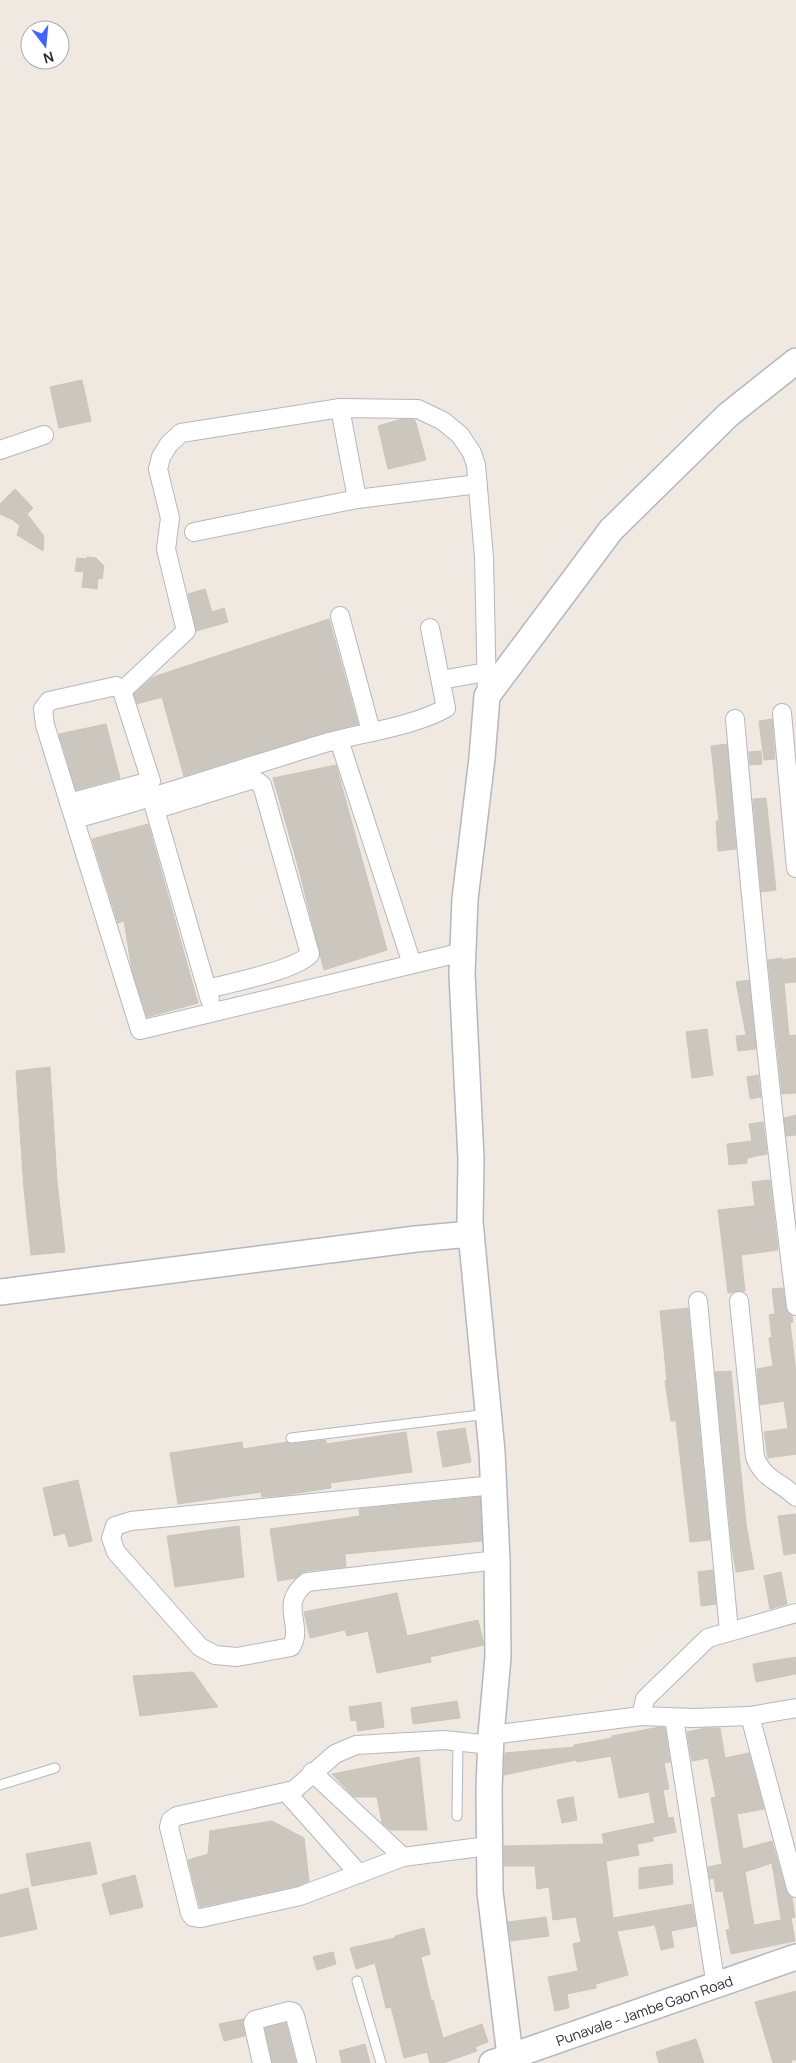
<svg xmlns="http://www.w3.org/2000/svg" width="796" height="2063" font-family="Manrope,sans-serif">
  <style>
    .building { fill: #cbc7bf; stroke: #cbc5ba; fill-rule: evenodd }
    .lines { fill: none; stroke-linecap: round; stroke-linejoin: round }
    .lane-casing { stroke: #b4b7c1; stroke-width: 11 }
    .street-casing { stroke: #b4b7c1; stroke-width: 20 }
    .secondary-casing { stroke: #b4b7c1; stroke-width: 28 }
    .lane { stroke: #fff; stroke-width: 9 }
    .street { stroke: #fff; stroke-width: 18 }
    .secondary { stroke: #fff; stroke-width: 25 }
    .labels { text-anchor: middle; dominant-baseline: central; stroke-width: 5; stroke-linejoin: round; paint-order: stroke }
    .street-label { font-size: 14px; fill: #2e2e2e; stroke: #fff }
  </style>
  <rect width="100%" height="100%" fill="#efe9e1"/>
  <!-- building -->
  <g class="building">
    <polygon points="82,380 91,421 59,428 50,387"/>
    <polygon points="402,419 415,420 426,460 388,469 378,426"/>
    <polygon points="15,489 33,508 27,514 44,536 43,551 17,535 20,526 13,520 0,514 0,504"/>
    <polygon points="87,557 96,558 104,566 102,579 98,578 97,589 82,587 84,572 75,571 77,558 87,559"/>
    <polygon points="205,589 212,612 224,608 228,622 196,631 188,594"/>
    <polygon points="329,619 358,724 319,734 184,776 162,697 137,704 134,694 153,677"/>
    <polygon points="772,719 775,759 764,760 759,721"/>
    <polygon points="106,724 120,778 76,790 59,734"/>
    <polygon points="727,744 736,849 718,851 716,821 719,821 711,746"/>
    <polygon points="761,751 762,764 750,765 749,752"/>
    <polygon points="336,765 387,950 324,970 298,866 273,778"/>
    <polygon points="766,798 776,890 761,892 753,799"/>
    <polygon points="148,824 198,1003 147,1017 132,970 124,921 118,923 92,839"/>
    <polygon points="782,958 782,960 796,958 796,982 784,983 789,1036 796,1035 796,1093 782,1094 768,960"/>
    <polygon points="749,980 756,1049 738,1051 736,1036 746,1035 736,982"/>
    <polygon points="707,1029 713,1075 692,1078 686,1032"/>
    <polygon points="50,1067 57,1182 65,1252 31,1255 24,1189 16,1071"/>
    <polygon points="758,1075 761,1097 750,1099 747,1077"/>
    <polygon points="796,1115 796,1135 786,1136 784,1118"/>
    <polygon points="763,1122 767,1154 747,1158 747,1163 729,1165 727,1144 752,1141 749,1124"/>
    <polygon points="770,1180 778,1250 741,1255 745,1291 728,1293 718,1210 755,1206 752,1182"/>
    <polygon points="783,1288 786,1308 788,1313 792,1316 793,1322 790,1323 796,1373 796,1454 768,1458 764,1432 792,1428 788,1428 784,1401 760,1405 757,1369 773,1366 769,1338 772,1337 769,1315 775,1314 772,1289"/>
    <polygon points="688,1308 710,1540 690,1542 676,1421 671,1421 665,1381 667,1381 660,1311"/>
    <polygon points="731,1371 746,1524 754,1569 736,1572 732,1547 715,1372"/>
    <polygon points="465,1428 471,1462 443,1467 437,1432"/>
    <polygon points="406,1432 412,1472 330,1483 331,1488 285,1495 262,1497 261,1492 178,1504 170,1453 242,1442 243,1449 287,1442 292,1444 326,1440 326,1444"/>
    <polygon points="78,1480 92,1541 69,1547 65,1533 54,1536 43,1488"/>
    <polygon points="480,1497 482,1541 345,1554 346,1567 306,1571 296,1578 278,1581 270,1529 360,1516 359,1509"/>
    <polygon points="796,1514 796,1553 784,1555 778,1516"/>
    <polygon points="239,1526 244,1577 175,1587 167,1536"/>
    <polygon points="713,1570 716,1604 701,1606 698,1572"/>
    <polygon points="781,1572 787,1604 770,1609 764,1576"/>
    <polygon points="397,1593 407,1636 478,1620 484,1645 430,1657 431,1662 377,1673 368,1631 347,1636 345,1630 310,1638 304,1612"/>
    <polygon points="796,1657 796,1674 756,1682 753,1664"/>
    <polygon points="193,1672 218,1707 140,1716 133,1676"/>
    <polygon points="457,1701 460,1718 413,1724 411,1708"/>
    <polygon points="381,1702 384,1727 358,1731 356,1720 351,1721 349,1707"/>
    <polygon points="660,1727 665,1728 670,1762 664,1763 669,1789 663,1790 668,1818 673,1817 676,1832 653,1837 653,1841 637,1844 639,1855 606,1861 613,1918 692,1904 696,1926 671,1931 674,1947 661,1950 655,1925 617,1931 628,1975 596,1984 596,1988 567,1994 569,2008 555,2011 548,1977 578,1971 573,1944 581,1942 576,1917 553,1920 549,1887 537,1889 535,1866 504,1866 504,1846 604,1844 602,1834 655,1823 649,1792 619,1798 611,1756 577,1762 576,1760 504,1775 505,1753 574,1747 574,1745 612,1738 612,1736"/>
    <path d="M706,1728h14l5,30 24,-5 15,56 -27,5 6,35 29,-8 14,50 6,7 3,19 -4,1 4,23 -64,13 -5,-24 4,-1 -7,-38 -7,1 -2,-14 -4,1 -2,-12 14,-3 -11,-66 5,-1 -8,-39 -16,3 -5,-29zM772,1863l9,56h5l-32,6 -9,-53z"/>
    <polygon points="419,1757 427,1830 390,1830 382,1823 377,1797 354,1797 332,1774"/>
    <polygon points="573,1797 577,1820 562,1823 557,1800"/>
    <polygon points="272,1821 304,1838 309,1881 297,1886 200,1907 188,1860 208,1854 210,1831"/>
    <polygon points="90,1842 97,1874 32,1886 26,1854"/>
    <polygon points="672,1864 673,1884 639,1889 639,1868"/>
    <polygon points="135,1875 143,1907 110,1915 102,1884"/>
    <polygon points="28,1888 37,1929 0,1937 0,1895"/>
    <polygon points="546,1917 549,1936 511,1941 508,1922"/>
    <polygon points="424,1928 430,1954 421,1957 431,2000 433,2000 443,2038 482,2024 488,2042 475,2047 477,2051 443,2063 430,2063 427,2052 404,2058 391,2007 386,2008 375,1963 356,1969 350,1948 395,1938 395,1936"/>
    <polygon points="333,1952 336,1964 317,1970 313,1957"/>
    <polygon points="796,1991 796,2060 791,2060 792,2063 773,2063 755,2002"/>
    <polygon points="244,2019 243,2025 245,2036 224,2041 219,2024"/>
    <polygon points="286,2023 296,2063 272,2063 265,2028"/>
    <polygon points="696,2039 704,2063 659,2063 656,2052"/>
    <polygon points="365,2044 370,2063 342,2063 339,2051"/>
  </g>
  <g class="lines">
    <defs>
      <g id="lane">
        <polyline points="291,1438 488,1414"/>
        <polyline points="0,1785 55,1768"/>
        <polyline points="457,1816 458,1741"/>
        <polyline points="357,1981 381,2063"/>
      </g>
      <g id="street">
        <polyline points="340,408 357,499"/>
        <polyline points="0,450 44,435"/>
        <polyline points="194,532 357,499 478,484"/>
        <polyline points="340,616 371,731"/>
        <polyline points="441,680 486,672"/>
        <polyline points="122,691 186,631 166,549 170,518 158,469 161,457 169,444 181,433 340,408 418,409 443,421 460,435 472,453 476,465 484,557 487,696"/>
        <polyline points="782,713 796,868"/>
        <path d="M735,719c17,196 36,391 61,587"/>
        <polyline points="339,740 412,964"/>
        <polyline points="152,799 210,1000"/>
        <polyline points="69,803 151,781 122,691 116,686 49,701 43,709 45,725 140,1030 463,952"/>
        <path d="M157,809l97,-30 8,6 48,169c-13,16 -80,29 -103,35"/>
        <path d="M75,819c83,-22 164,-50 247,-75 37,-11 91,-17 124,-36l-16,-80"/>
        <polyline points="698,1301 729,1631"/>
        <path d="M739,1301l16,156c9,23 25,24 41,40"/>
        <path d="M494,1485l-363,36 -16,5 -4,12 5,14 84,95 15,8 22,2 54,-10c14,-22 -14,-42 16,-65l190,-22"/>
        <polyline points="641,1716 645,1699 708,1638 796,1613"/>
        <polyline points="750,1716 796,1888"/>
        <polyline points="674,1718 716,1986"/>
        <polyline points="491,1735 641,1716 694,1718 750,1716 796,1708"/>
        <polyline points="312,1772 403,1857 488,1846"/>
        <polyline points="287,1793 359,1874"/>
        <polyline points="403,1857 300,1896 201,1918 193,1917 190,1913 169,1827 171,1820 177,1816 294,1790 335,1754 356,1745 444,1740 491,1745"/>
        <polyline points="262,2063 253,2023 255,2020 289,2011 293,2012 295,2016 307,2063"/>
      </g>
      <g id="secondary">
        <polyline points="0,1292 416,1239 471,1234"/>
        <polyline points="510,2056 490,1892 489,1790 491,1735 498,1657 497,1560 492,1452 470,1222 471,1159 462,974 465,899 482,758 487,696 611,530 728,415 796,361"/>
        <path id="s1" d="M492,2063l304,-106"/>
      </g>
    </defs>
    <!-- lane casing -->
    <use href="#lane" class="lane-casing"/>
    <!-- street casing -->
    <use href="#street" class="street-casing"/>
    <!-- secondary casing -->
    <use href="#secondary" class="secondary-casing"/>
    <!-- lane -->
    <use href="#lane" class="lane"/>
    <!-- street -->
    <use href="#street" class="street"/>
    <!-- secondary -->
    <use href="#secondary" class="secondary"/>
  </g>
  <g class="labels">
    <!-- street labels -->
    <g class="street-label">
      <text stroke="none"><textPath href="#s1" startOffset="161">Punavale - Jambe Gaon Road</textPath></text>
    </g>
  </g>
  <!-- north arrow -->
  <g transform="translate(45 45) rotate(164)"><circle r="24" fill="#ffffff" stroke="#ababab"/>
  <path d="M0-4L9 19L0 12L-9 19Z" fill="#4264fb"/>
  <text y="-8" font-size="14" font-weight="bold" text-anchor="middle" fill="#2e2e2e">N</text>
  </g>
</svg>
